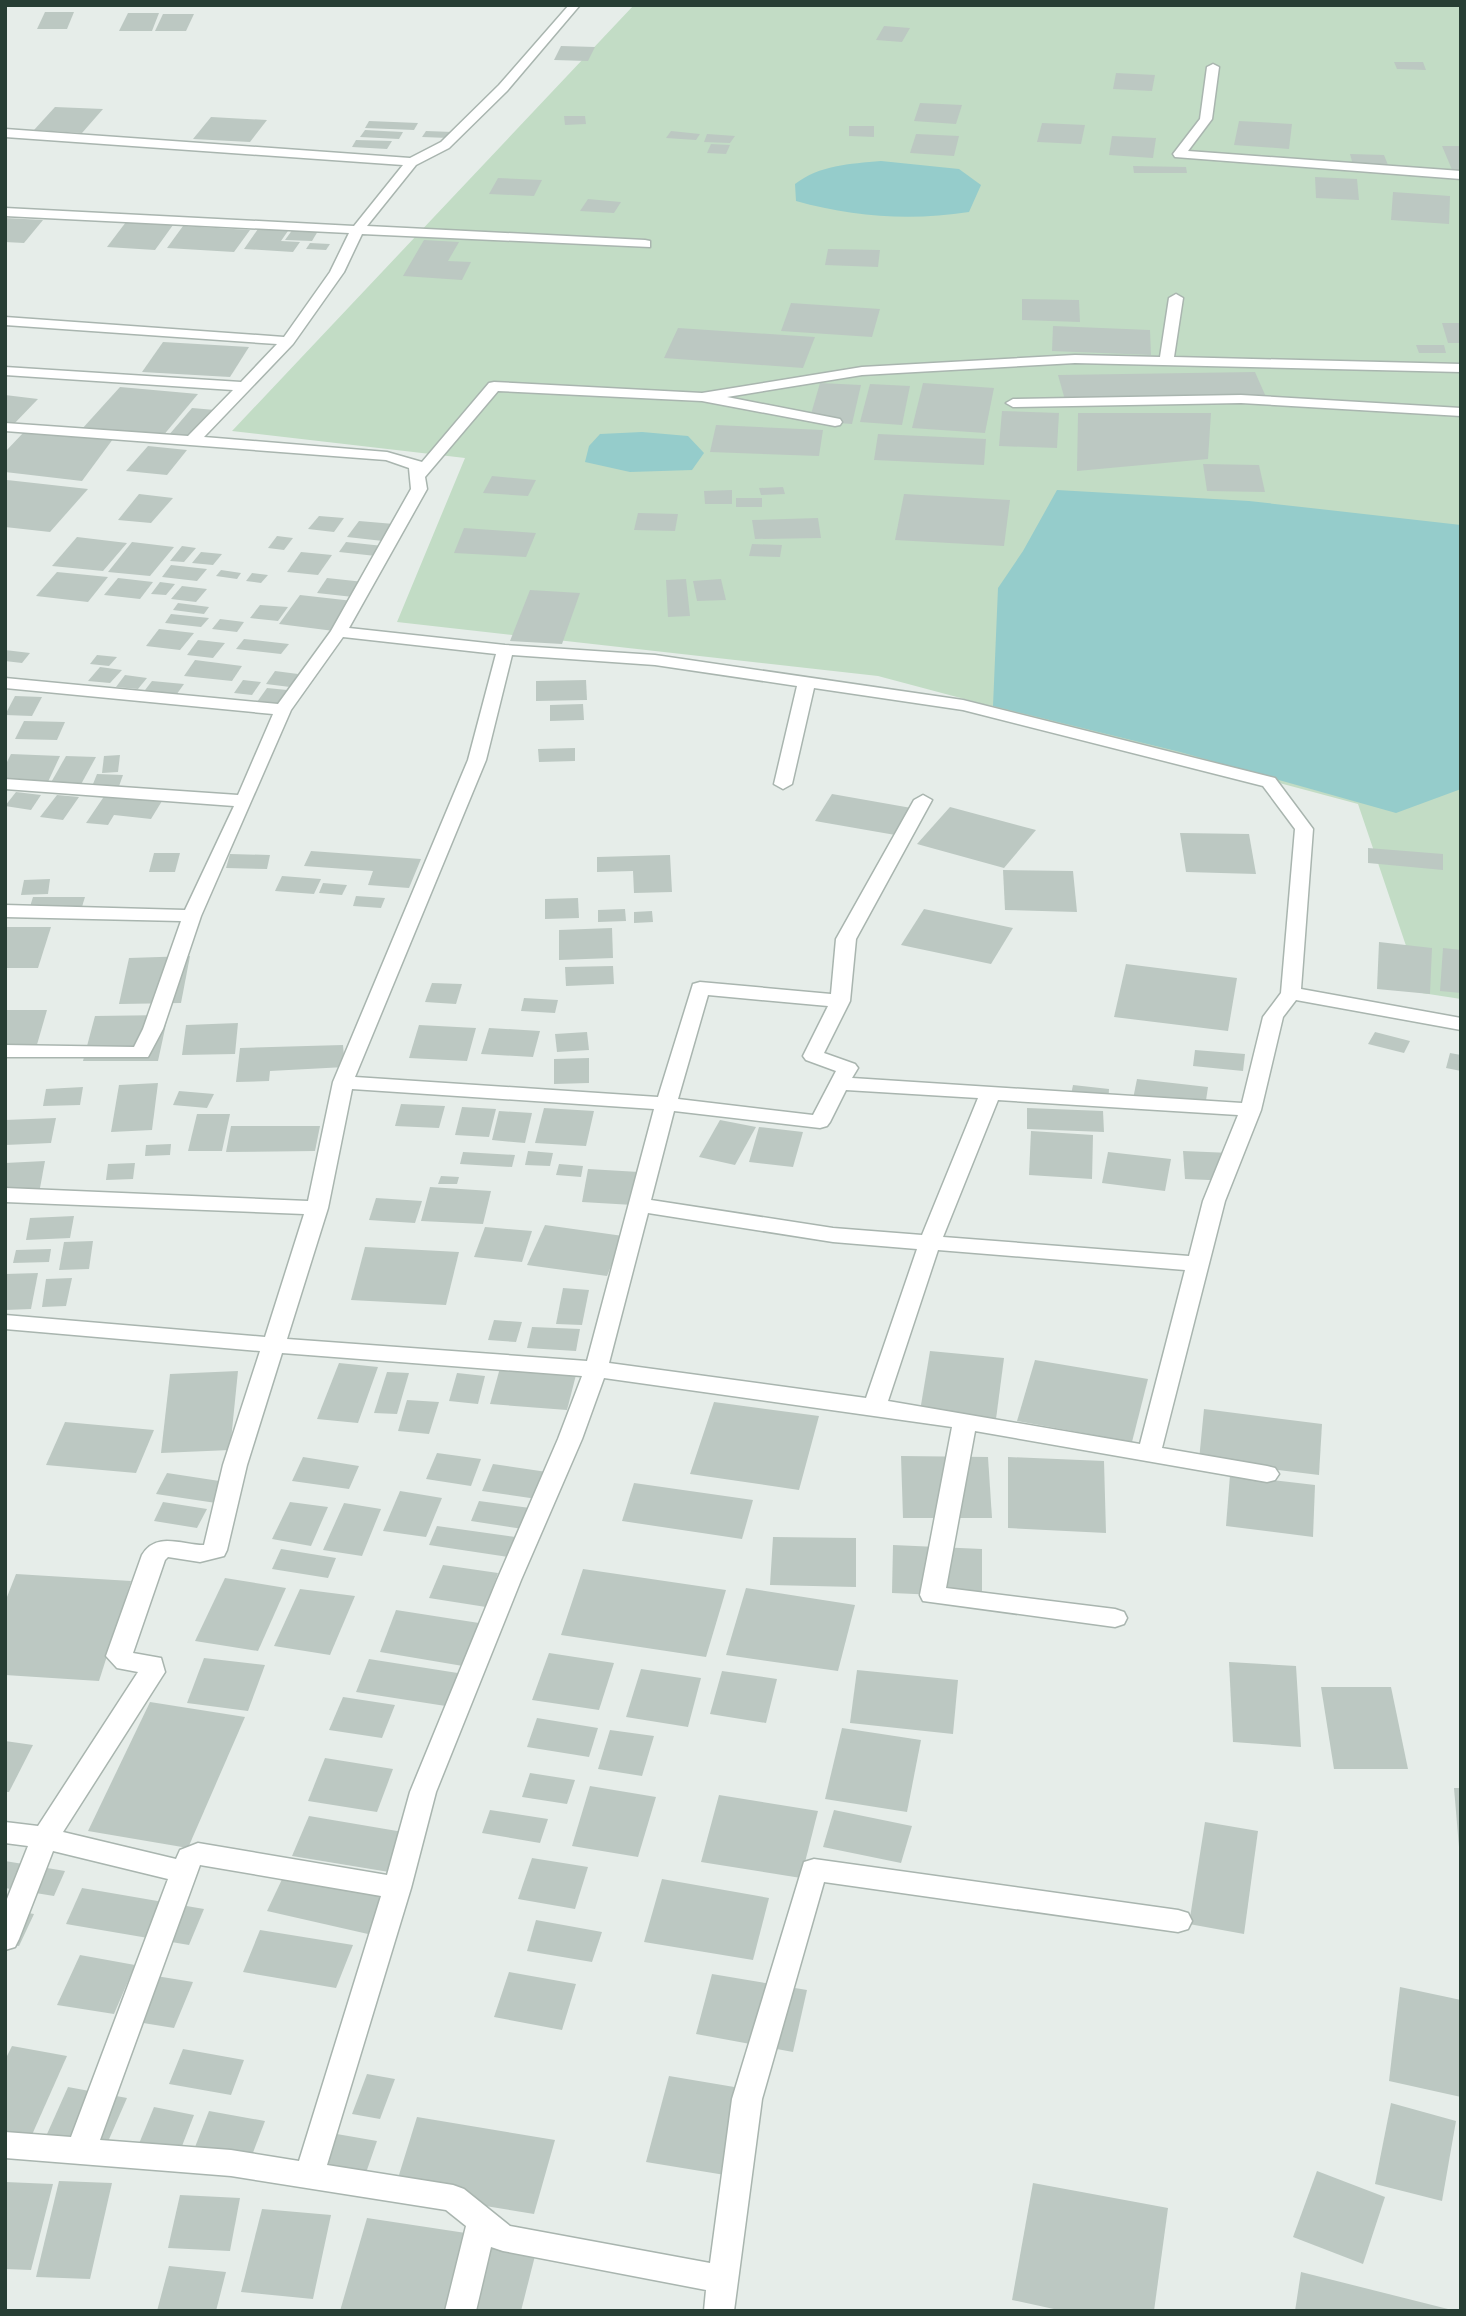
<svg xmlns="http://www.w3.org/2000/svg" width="1466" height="2316" font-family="Poppins,sans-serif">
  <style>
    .green { fill: #c2dcc5 }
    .water { fill: #95cccb }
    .building { fill: #bcc8c2 }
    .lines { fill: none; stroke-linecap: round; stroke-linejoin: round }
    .street-casing { stroke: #a9b5af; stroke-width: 3 }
    .street { fill: #fff; fill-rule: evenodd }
  </style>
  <rect width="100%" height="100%" fill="#e6ede9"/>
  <!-- green -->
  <polygon class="green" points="634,5 1461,5 1461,999 1422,993 1358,804 878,676 397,622 465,458 232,431"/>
  <!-- water -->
  <g class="water">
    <path d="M881,161l78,8 22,16 -12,27c-58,9 -116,5 -173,-11l-1,-17c25,-19 54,-20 86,-23z"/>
    <polygon points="642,432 688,436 704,453 692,470 630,472 585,462 589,446 600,434"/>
    <polygon points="1057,490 1249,501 1461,525 1461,789 1396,813 1180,752 993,706 998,588 1023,551"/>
  </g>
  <!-- building -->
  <g class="building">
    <polygon points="45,12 74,12 67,29 37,29"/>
    <polygon points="128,13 159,13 152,31 119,31"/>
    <polygon points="163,14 194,14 186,31 155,31"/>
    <polygon points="884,26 910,28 902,42 876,40"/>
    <polygon points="561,46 595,47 588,61 554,60"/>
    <polygon points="1394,62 1423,62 1426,70 1397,69"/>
    <polygon points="1116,73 1155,75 1152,91 1113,89"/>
    <polygon points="920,103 962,105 956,124 914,121"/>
    <polygon points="55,107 103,109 82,133 34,130"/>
    <polygon points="564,116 585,116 586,124 565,125"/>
    <polygon points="211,117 267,120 250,142 193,139"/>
    <polygon points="369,121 418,123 414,130 365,128"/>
    <polygon points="1239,121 1292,124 1289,149 1234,145"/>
    <polygon points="1042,123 1085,125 1081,144 1037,142"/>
    <polygon points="849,126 874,126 874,137 849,136"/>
    <polygon points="365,130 403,132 399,139 360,137"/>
    <polygon points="426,131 453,132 449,138 422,137"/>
    <polygon points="671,131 700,134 696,140 666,138"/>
    <polygon points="707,134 735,136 730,143 704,142"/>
    <polygon points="916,134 959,136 954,156 910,153"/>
    <polygon points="1112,136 1156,138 1153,158 1109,155"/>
    <polygon points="356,140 392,141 387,149 352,147"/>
    <polygon points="711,144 730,145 726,154 707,153"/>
    <polygon points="1442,146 1461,146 1461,172 1453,172"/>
    <polygon points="1350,154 1384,155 1388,165 1353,165"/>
    <polygon points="1133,166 1186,167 1187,173 1134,173"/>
    <polygon points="1315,177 1357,179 1359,200 1316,198"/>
    <polygon points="498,178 542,180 534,196 489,194"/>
    <polygon points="1393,192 1450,196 1449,224 1391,220"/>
    <polygon points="588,199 621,202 614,213 580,211"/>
    <polygon points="5,218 43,220 24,243 5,242"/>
    <polygon points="126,222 173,225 155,250 107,247"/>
    <polygon points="183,226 250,230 234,252 167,248"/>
    <polygon points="260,226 290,228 281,241 300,242 293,252 244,249"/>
    <polygon points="293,229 318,231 312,241 285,240"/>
    <polygon points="424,240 459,242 448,261 471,262 462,280 403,276"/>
    <polygon points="310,243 330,244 326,250 306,249"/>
    <polygon points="828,249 880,250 878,267 825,265"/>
    <polygon points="1022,299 1079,300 1080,322 1022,320"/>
    <polygon points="791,303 880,309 872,337 781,331"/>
    <polygon points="1442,323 1461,323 1461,343 1448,343"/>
    <polygon points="1053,326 1150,330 1151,355 1052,351"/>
    <polygon points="678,328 815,337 803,368 664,358"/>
    <polygon points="163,342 249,347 230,377 142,372"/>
    <polygon points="1416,345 1444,345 1446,353 1419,353"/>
    <polygon points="1255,372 1266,397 1065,400 1058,375"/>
    <polygon points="820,383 861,385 852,424 809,421"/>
    <polygon points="923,383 994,388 985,433 912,428"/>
    <polygon points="870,384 910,386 902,425 860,422"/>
    <polygon points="120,387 198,394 162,437 82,429"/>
    <polygon points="5,395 38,399 11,427 5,427"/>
    <polygon points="192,408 215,410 192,438 168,436"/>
    <polygon points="1002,411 1059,413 1057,448 999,446"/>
    <polygon points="1078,413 1211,413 1208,459 1077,471"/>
    <polygon points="716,425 823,430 819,456 710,452"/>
    <polygon points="24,432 113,439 82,481 5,472 5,452"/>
    <polygon points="878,434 986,439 984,465 874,460"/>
    <polygon points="148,446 187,450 167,475 126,471"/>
    <polygon points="1203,464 1259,465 1265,492 1207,491"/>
    <polygon points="492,476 536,480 528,496 483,493"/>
    <polygon points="7,480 88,489 50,532 5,527"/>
    <polygon points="783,487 785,494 761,495 759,488"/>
    <polygon points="732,490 732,504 705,504 704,491"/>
    <polygon points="139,494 173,498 151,523 118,520"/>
    <polygon points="904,494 1010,500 1004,546 895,540"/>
    <rect x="736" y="498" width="26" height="9"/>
    <polygon points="638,513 678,514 675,531 634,530"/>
    <polygon points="319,516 344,518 334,532 308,529"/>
    <polygon points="818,518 821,538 755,539 752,520"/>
    <polygon points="359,521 394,524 383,541 347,537"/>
    <polygon points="464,528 536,533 526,557 454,553"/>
    <polygon points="277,536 293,538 284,550 268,548"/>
    <polygon points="77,537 127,543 103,571 52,566"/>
    <polygon points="132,542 174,547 150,576 108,572"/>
    <polygon points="346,542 383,546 376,556 339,552"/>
    <polygon points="752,544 782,545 780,557 749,556"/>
    <polygon points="182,546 196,548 184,562 170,561"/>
    <polygon points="201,552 222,554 213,565 192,563"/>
    <polygon points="301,552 332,555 318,575 287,572"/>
    <polygon points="171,565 207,569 197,581 162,577"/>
    <polygon points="221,570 241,573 237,579 216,576"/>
    <polygon points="57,572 108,577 88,602 36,596"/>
    <polygon points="252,573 268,575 261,583 246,581"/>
    <polygon points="118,578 153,582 140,599 104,595"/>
    <polygon points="327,578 364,582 353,597 317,593"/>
    <polygon points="686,579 690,616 668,617 666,580"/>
    <polygon points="721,579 726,600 697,601 693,581"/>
    <polygon points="160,582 175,584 166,595 151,594"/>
    <polygon points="182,586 207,589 196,602 171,599"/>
    <polygon points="530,590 580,593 562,644 510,641"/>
    <polygon points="300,595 353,601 334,631 279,624"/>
    <polygon points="178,603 209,607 204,614 173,610"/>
    <polygon points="260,605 288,607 278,621 250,618"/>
    <polygon points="171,614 209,618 201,627 165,623"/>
    <polygon points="220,619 244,622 237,632 212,629"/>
    <polygon points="159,629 194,633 180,650 146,646"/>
    <polygon points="244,639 289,644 281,654 236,649"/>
    <polygon points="198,640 225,643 213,658 187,655"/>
    <polygon points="5,650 30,653 22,663 5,661"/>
    <polygon points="97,655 117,657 109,666 90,664"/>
    <polygon points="195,660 242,666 232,681 184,676"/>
    <polygon points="100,667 122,670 110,683 88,681"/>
    <polygon points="275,671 298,674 290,687 266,684"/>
    <polygon points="125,675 147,678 138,689 116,687"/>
    <polygon points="243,680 261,682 252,695 234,693"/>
    <polygon points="586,680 587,700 536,701 536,681"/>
    <polygon points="152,681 184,684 174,698 142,694"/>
    <polygon points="267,688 287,690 278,705 257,702"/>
    <polygon points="15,696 42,697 32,716 5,715"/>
    <polygon points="583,704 584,720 550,721 550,705"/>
    <polygon points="24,721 65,722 57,740 15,739"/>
    <polygon points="575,748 575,761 539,762 538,749"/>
    <polygon points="11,754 60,756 47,784 5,782 5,766"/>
    <polygon points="120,755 118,772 102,773 104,756"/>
    <polygon points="66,756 96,757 79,788 49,786"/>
    <polygon points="97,774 123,775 118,789 91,789"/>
    <polygon points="16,792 41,795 31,810 5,806"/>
    <polygon points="832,794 917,809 901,836 815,821"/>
    <polygon points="57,795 79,797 63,820 40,817"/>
    <polygon points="105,795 162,801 151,819 114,815 108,825 86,823"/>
    <polygon points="950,807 1036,830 1004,868 917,844"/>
    <polygon points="1180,833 1249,834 1256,874 1186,872"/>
    <polygon points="1368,848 1443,854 1443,870 1368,863"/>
    <polygon points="311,851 421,859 409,888 368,885 373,871 304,866"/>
    <polygon points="154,853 180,853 175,872 149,872"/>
    <polygon points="230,854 270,855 267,869 226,868"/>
    <polygon points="670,855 672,892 634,893 633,871 597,872 597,857"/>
    <polygon points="1003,870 1073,871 1077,912 1005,910"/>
    <polygon points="282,876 321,879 314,894 275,891"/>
    <polygon points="50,879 48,894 21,895 24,880"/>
    <polygon points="323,883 347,885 342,895 319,893"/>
    <polygon points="356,896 385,898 381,908 353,906"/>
    <polygon points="33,897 85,897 81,910 29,910"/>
    <polygon points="578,898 579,918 545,919 545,899"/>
    <polygon points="625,909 626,921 598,922 598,910"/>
    <polygon points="924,909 1013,928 991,964 901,945"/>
    <polygon points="652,911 653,922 634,923 634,912"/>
    <polygon points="5,927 51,927 38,968 5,968"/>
    <polygon points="612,928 613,958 559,960 559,930"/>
    <polygon points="1379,942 1432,948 1430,994 1377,989"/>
    <polygon points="1443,948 1461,950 1461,993 1440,991"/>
    <polygon points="190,956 181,1003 119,1004 129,958"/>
    <polygon points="1126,964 1237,978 1228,1031 1114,1017"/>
    <polygon points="613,966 614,984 566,986 565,967"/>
    <polygon points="432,983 462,984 456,1004 425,1002"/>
    <polygon points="524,998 558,1000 555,1013 521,1011"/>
    <polygon points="5,1010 47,1010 34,1055 5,1055"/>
    <polygon points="168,1015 158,1061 83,1061 95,1016"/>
    <polygon points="238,1023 235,1054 182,1055 186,1025"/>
    <polygon points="419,1025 476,1028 467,1061 409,1058"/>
    <polygon points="489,1028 540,1031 533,1057 481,1054"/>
    <polygon points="587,1032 589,1050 557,1052 555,1034"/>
    <polygon points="1375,1032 1410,1041 1404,1053 1368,1044"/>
    <polygon points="343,1045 345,1067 270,1071 269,1081 236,1082 240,1048"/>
    <polygon points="1195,1050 1245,1054 1243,1071 1193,1066"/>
    <polygon points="1450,1053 1461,1055 1461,1071 1446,1068"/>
    <polygon points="589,1058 589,1083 554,1084 554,1059"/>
    <polygon points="1137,1079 1208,1087 1205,1107 1133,1099"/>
    <polygon points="158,1083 152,1130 111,1132 119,1085"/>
    <polygon points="1073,1085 1109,1089 1108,1104 1070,1100"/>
    <polygon points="83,1087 80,1105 43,1106 46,1089"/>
    <polygon points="179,1091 214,1094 207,1108 173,1105"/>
    <polygon points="401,1104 445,1106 439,1128 395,1126"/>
    <polygon points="462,1107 496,1109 489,1137 455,1135"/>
    <polygon points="544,1108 594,1111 586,1146 535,1143"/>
    <polygon points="1027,1108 1103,1111 1104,1132 1027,1129"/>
    <polygon points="499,1111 532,1113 525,1143 492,1140"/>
    <polygon points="197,1114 230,1114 222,1151 188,1151"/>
    <polygon points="56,1118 51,1143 5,1145 5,1120"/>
    <polygon points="720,1120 756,1127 735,1165 699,1157"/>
    <polygon points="231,1126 320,1126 315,1151 226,1152"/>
    <polygon points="759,1127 803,1132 793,1167 749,1162"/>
    <polygon points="1031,1131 1093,1135 1092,1179 1029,1175"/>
    <polygon points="171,1144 170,1155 145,1156 146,1145"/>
    <polygon points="528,1151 553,1153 550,1166 525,1165"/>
    <polygon points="1183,1151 1231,1153 1233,1181 1185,1179"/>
    <polygon points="463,1152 515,1155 512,1167 460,1164"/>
    <polygon points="1108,1152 1171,1159 1165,1191 1102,1183"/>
    <polygon points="45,1161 40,1188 5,1190 5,1163"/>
    <polygon points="135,1163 133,1179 106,1180 108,1164"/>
    <polygon points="559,1164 583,1166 581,1177 556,1175"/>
    <polygon points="588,1169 639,1172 633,1205 582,1202"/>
    <polygon points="441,1176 459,1177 457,1184 438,1184"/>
    <polygon points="430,1187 491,1191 483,1224 421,1221"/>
    <polygon points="376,1198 422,1201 415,1223 369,1220"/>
    <polygon points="74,1216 70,1238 26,1240 30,1218"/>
    <polygon points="545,1225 623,1236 607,1276 527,1265"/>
    <polygon points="485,1227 532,1231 522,1262 474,1257"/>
    <polygon points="93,1241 89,1269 59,1270 64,1242"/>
    <polygon points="365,1247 459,1252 446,1305 351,1300"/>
    <polygon points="51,1249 49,1262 13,1263 16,1250"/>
    <polygon points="38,1273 31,1309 5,1310 5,1274"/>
    <polygon points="72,1278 66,1306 42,1307 46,1279"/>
    <polygon points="563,1288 589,1290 582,1325 556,1324"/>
    <polygon points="494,1320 522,1322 516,1342 488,1340"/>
    <polygon points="532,1327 580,1329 576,1351 527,1348"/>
    <polygon points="930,1351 1004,1358 996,1419 920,1411"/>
    <polygon points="1035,1360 1148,1379 1132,1442 1017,1421"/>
    <polygon points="339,1363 378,1367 358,1423 317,1419"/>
    <polygon points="500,1368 576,1375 567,1410 490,1404"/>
    <polygon points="238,1371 230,1450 161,1453 170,1374"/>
    <polygon points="387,1372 409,1373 397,1414 374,1413"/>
    <polygon points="457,1373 485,1376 478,1404 449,1401"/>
    <polygon points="407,1400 439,1402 429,1434 398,1431"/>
    <polygon points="714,1402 819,1416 799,1490 690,1474"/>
    <polygon points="1204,1409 1322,1424 1319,1475 1199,1460"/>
    <polygon points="65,1422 154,1430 136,1473 46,1465"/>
    <polygon points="437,1453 481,1459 471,1486 426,1479"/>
    <polygon points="901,1456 988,1457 992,1518 903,1518"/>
    <polygon points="303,1457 359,1466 349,1489 292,1481"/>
    <polygon points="1008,1457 1104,1461 1106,1533 1008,1528"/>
    <polygon points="493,1464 547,1472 537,1499 482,1491"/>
    <polygon points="167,1473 226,1482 216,1503 156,1494"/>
    <polygon points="1230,1475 1315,1485 1313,1537 1226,1526"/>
    <polygon points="634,1483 753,1500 742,1539 622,1521"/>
    <polygon points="400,1491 442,1498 426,1537 383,1531"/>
    <polygon points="479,1501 530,1508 523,1529 471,1521"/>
    <polygon points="163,1502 207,1509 197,1528 154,1521"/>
    <polygon points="290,1502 328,1507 311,1546 272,1539"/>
    <polygon points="344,1503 381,1509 362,1556 323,1550"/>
    <polygon points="437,1526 523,1538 515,1558 429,1545"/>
    <polygon points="773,1537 856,1538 856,1587 770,1585"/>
    <polygon points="893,1545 982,1549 982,1597 892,1593"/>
    <polygon points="281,1549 336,1558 328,1578 272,1569"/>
    <polygon points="443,1565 498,1573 486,1607 429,1598"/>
    <polygon points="583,1569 726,1590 706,1657 561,1635"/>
    <polygon points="16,1574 131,1581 99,1681 5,1675 5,1602"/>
    <polygon points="225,1578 286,1588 258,1651 195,1641"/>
    <polygon points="746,1588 855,1605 838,1671 726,1655"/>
    <polygon points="300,1589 355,1596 330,1655 274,1646"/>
    <polygon points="396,1610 479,1623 463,1666 380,1652"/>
    <polygon points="549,1653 614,1663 599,1710 532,1700"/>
    <polygon points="204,1658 265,1665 248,1711 187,1703"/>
    <polygon points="369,1659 464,1674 452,1707 356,1692"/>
    <polygon points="1229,1662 1296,1666 1301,1747 1233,1742"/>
    <polygon points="641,1669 701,1678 688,1727 626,1717"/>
    <polygon points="857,1670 958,1680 953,1734 850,1723"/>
    <polygon points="722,1671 777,1679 766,1723 710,1714"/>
    <polygon points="1321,1687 1391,1687 1408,1769 1334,1769"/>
    <polygon points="343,1697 395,1705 382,1738 329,1730"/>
    <polygon points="150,1702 245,1717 188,1848 88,1831"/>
    <polygon points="537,1718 598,1728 589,1757 527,1747"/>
    <polygon points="842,1728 921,1740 907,1812 825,1799"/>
    <polygon points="610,1730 654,1736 642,1776 598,1769"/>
    <polygon points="5,1741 33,1745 9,1792 5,1792"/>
    <polygon points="325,1758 393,1769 377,1812 308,1801"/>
    <polygon points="530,1773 575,1780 567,1804 522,1797"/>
    <polygon points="590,1786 656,1797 638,1857 572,1846"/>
    <polygon points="1454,1788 1461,1788 1461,1847 1459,1847"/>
    <polygon points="719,1795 818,1811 801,1878 701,1862"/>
    <polygon points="490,1810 548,1819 540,1843 482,1833"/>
    <polygon points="834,1810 912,1826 901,1863 823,1847"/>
    <polygon points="309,1816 403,1832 389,1872 292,1856"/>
    <polygon points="1205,1822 1258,1831 1244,1934 1189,1924"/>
    <polygon points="532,1858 588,1867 575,1909 518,1899"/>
    <polygon points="5,1861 65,1871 54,1896 5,1888"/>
    <polygon points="285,1873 385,1895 368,1934 267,1911"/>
    <polygon points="662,1879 769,1898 753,1960 644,1942"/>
    <polygon points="82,1888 204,1909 189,1945 66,1924"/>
    <polygon points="5,1909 34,1914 19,1946 5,1944"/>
    <polygon points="536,1920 602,1932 592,1962 527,1951"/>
    <polygon points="260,1930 353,1945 336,1988 243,1972"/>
    <polygon points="80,1955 135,1965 114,2014 57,2005"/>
    <polygon points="509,1972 576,1984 562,2030 494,2017"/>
    <polygon points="712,1974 807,1990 793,2052 696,2034"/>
    <polygon points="156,1976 193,1982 174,2028 137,2022"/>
    <polygon points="1400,1987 1461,2000 1461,2097 1389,2081"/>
    <polygon points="12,2046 67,2056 27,2146 5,2142 5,2060"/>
    <polygon points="183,2049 244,2060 231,2095 169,2084"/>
    <polygon points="367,2074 395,2079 380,2119 352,2114"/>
    <polygon points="669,2076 752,2090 731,2176 646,2162"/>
    <polygon points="68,2087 127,2098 103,2153 43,2143"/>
    <polygon points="1391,2103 1456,2121 1442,2201 1375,2184"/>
    <polygon points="154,2107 194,2115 177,2159 136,2151"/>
    <polygon points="209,2111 265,2121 246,2171 190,2160"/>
    <polygon points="417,2117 555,2140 534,2214 394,2191"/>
    <polygon points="331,2133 377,2141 359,2193 313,2183"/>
    <polygon points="1317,2171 1385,2197 1363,2264 1293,2237"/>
    <polygon points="59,2181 112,2183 90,2279 36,2277"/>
    <polygon points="5,2182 53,2184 31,2270 5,2269"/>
    <polygon points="1033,2183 1168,2208 1154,2311 1063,2311 1012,2300"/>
    <polygon points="180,2195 240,2198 230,2251 168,2248"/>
    <polygon points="262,2209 331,2215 313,2299 241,2292"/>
    <polygon points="367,2218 538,2244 521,2311 340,2311"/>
    <polygon points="169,2266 226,2272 216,2311 157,2311"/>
    <polygon points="1301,2272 1452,2310 1452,2311 1295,2311"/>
  </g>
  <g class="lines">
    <defs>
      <g id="street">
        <path d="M569,5h11l-73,86 -58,57 -33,17 -49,61 278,14 5,1v6l-288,-13 -18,38 -51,72 -89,93 183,15 35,10 67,-79 5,-1 208,11 160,-26 213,-12 85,2 9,-59 7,-4 7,4 -9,59 287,7v8l-386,-9 -213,12 -135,22 113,22 2,3 -2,3 -5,1 -133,-25 -204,-10 -73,86 2,12 -78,139 156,17 150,10 308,45 312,78 38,51 -12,160 160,29v12l-165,-30 -13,17 -22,93 -36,91 -63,247 105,18 8,2 4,6 -4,6 -8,2 -292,-51 -29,157 169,21 9,3 3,6 -3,6 -9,3 -192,-26 -3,-6 32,-168 -348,-49 -22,61 -61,141 -85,212 -25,96 -84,277 126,20 11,4 46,37 200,37 22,-164 72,-237 10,-3 364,51 10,3 4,8 -4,8 -10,3 -354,-50 -62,217 -28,212h-30l2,-21 -203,-39 -12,-4 -15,64h-31l21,-85 -20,-16 -215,-34 -226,-18v-26l66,5 97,-258 -115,-28 -34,88 -4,8 -10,3v-46l23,-58 -23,-3v-21l33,4 100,-154 -21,-4 -11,-12 36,-101c14,-24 40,-10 62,-10l19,-80 37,-114 -255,-22v-14l260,22 39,-123 -299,-12v-14l303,13 25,-119 135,-322 28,-106 -153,-17 -52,73 -90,206 -38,113 -15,28h-143v-12l129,2 9,-18 38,-108 -176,-4v-12l180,5 49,-104 -229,-17v-10l233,16 35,-81 -268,-26v-10l273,26 53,-73 80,-142 -2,-21 -23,-8 -381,-29v-8l183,13 45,-46 -228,-15v-8l236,15 36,-38 -272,-19v-8l279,20 46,-65 19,-39 -344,-17v-8l349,18 49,-61 -398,-28v-8l405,29 31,-16 58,-57zM512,655l143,10 142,21 -23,98 9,5 9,-5 22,-96 149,22 300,76 32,43 -14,164 -18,24 -21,86 -390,-25 6,-10 -3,-4 -31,-11 26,-52 6,-62 76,-139 -9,-5 -9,5 -78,139 -5,55 -131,-12 -7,2 -35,113 -303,-20 131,-317zM708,995l120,11 -25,50 3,4 30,11 -23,44 -135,-16zM352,1089l302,20 -67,252 -300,-22 41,-131zM846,1090l132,8 -56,137 -89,-7 -182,-28 23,-89 146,17 7,-2 3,-4zM998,1100l240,15 -35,86 -14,55 -246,-19zM648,1213l185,29 84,7 -51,149 -257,-35zM938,1250l247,20 -45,174 -252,-43zM282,1353l300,23 -24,63 -61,141 -87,212 -23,83 -189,-32 -18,7 -4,9 -113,-27 102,-160 -4,-14 -28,-5 32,-93 3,-3 32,5 24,-6 3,-6 20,-85zM200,1865l181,31 -82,265 -68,-11 -131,-10z"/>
        <polygon points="1213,64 1219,67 1212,119 1188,151 1461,171 1461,179 1175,157 1173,154 1200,119 1207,67"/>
        <polygon points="1241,395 1461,408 1461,416 1241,403 1013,407 1006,403 1013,399"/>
      </g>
    </defs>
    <!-- street casing -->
    <use href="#street" class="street-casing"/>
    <!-- street -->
    <use href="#street" class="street"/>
  </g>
  <!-- border -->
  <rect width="1466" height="2316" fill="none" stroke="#273e34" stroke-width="14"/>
</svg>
